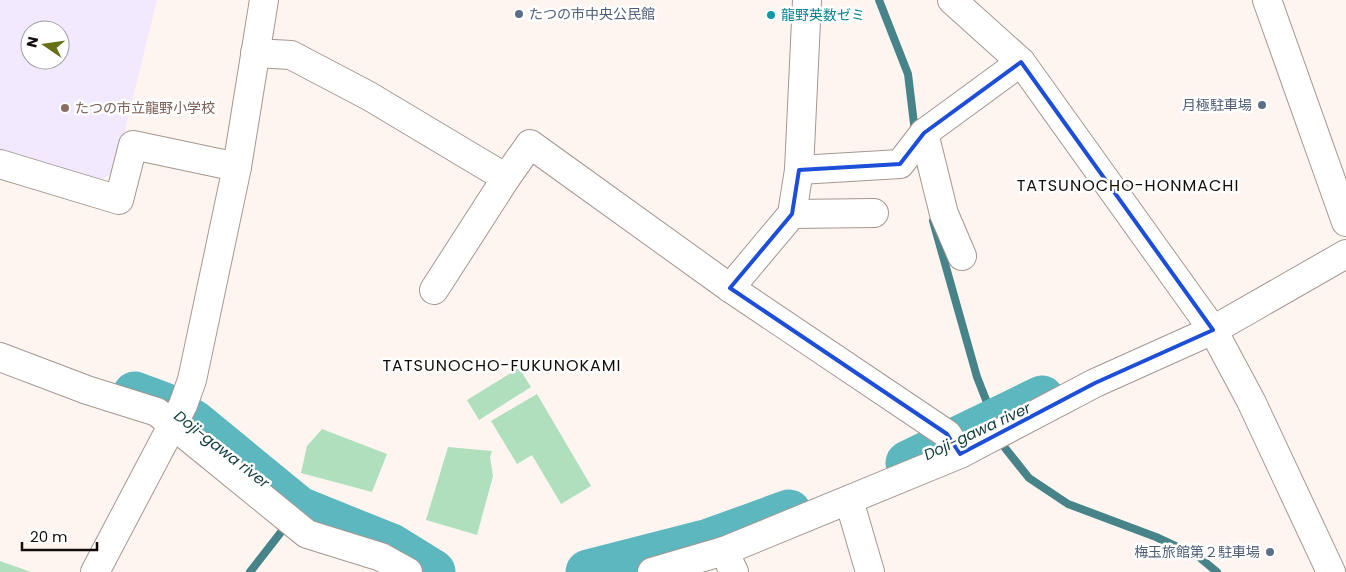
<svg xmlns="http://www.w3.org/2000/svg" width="1346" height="572" font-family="Poppins,'Noto Sans JP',sans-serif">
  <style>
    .education { fill: #f2e9fe; fill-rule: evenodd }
    .green { fill: #b0dfbd }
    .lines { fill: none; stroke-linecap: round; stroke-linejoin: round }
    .stream { stroke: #468489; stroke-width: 8 }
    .river { stroke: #5cb7bf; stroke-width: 45 }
    .minor-casing { stroke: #a49790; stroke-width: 30 }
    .minor { stroke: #fff; stroke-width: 28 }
    .marked { fill: none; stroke: #1d4ed8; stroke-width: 4; stroke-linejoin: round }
    .service-dot { fill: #5c6f8a; stroke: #fff; stroke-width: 2 }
    .culture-dot { fill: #0f9aa8; stroke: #fff; stroke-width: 2 }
    .education-dot { fill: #8d6e63; stroke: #fff; stroke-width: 2 }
    .labels { text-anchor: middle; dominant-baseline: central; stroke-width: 5; stroke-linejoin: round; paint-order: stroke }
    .service-label { font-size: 14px; fill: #4e5e75; stroke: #fff; text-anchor: end }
    .culture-label { font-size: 14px; fill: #0d838f; stroke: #fff; text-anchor: start }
    .education-label { font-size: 14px; fill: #785e54; stroke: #fff; text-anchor: start }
    .water-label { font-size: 15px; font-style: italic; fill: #0e3a3d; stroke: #fff }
    .quarter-label { font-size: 16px; letter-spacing: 1px; fill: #120d0b; stroke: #fff }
  </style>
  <rect width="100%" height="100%" fill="#fef5f1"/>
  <!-- education -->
  <path class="education" d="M0,0h157l-42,171 -22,15 -93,-29zM30,30h30v30h-30z"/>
  <!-- green -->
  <g class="green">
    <polygon points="519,368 531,387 479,420 467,400"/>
    <polygon points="537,394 591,486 561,504 532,455 517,464 491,421"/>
    <polygon points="322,429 387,454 372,492 301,473 307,446"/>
    <polygon points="448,447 492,451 490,457 493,476 477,535 426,520"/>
    <polygon points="0,561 31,572 0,572"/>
  </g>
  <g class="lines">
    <!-- stream -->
    <g class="stream">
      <polyline points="879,0 908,74 915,132"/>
      <polyline points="933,221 977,377 1005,448 1029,478 1068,504 1156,537 1199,557 1217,572"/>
      <polyline points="250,572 299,509"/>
    </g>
    <!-- river -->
    <g class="river">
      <polyline points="135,394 162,404 193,422 299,509 391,546 433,572"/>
      <polyline points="908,463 1042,398"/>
      <polyline points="588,572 709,541 789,512"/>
    </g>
    <defs>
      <g id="minor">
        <polyline points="952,0 1021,62 1213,330 1251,401 1331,572"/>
        <polyline points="1267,0 1346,222"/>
        <polyline points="255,53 291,55 369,96 506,178 530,144 730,288 947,434 960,454"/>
        <polyline points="0,164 119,200 133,145 237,167"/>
        <polyline points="799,170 900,164 924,133"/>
        <polyline points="792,214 874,213"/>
        <polyline points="962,256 944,214 924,133 1021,62"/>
        <polyline points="730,288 792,214 799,170 807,0"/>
        <polyline points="434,290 506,178"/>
        <polyline points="0,357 87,390 157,412 307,534 381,557 408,572"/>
        <polyline points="849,500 870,572"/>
        <polyline points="724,551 734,572"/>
        <polyline points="95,572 183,405 192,380 237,167 264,0"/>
        <polyline points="652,572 724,551 960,454 1095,383 1213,330 1346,254"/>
      </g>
    </defs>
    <!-- minor casing -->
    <use href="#minor" class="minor-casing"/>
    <!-- minor -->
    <use href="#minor" class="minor"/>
  </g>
  <!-- marked area -->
  <path class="marked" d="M1021,62l192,268 -118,53 -135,71 -13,-20 -217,-146 62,-74 7,-44 101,-6 24,-31z"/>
  <!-- markers -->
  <g class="service-dot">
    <circle cx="519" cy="14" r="5"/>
    <circle cx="1262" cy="105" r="5"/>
    <circle cx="1270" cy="552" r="5"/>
  </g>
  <circle class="culture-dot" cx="771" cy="15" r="5"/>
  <circle class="education-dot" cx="65" cy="108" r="5"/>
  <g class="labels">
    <!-- service labels -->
    <g class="service-label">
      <text x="529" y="14" text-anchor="start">たつの市中央公民館</text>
      <text x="1252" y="105">月極駐車場</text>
      <text x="1260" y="552">梅玉旅館第２駐車場</text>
    </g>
    <!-- culture labels -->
    <g class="culture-label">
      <text x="781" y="15">龍野英数ゼミ</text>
    </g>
    <!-- education labels -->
    <g class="education-label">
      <text x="75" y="108">たつの市立龍野小学校</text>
    </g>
    <!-- water labels -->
    <g class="water-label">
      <text transform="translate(977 431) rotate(-25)">Doji-gawa river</text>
      <text transform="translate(222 449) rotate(38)">Doji-gawa river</text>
    </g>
    <!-- quarter labels -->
    <g class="quarter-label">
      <text x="1128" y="185">TATSUNOCHO-HONMACHI</text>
      <text x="502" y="365">TATSUNOCHO-FUKUNOKAMI</text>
    </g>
  </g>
  <!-- north arrow -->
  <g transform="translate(45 45) rotate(283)"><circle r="24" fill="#ffffff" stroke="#a09e9d"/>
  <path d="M0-4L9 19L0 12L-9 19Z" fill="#676f17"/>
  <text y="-8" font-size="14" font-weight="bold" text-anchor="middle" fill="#120d0b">N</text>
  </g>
  <!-- scale -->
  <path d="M22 542v8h75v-8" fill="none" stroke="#120d0b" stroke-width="2.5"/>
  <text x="30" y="542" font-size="15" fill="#120d0b" stroke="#ffffff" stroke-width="4" paint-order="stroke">20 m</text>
</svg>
